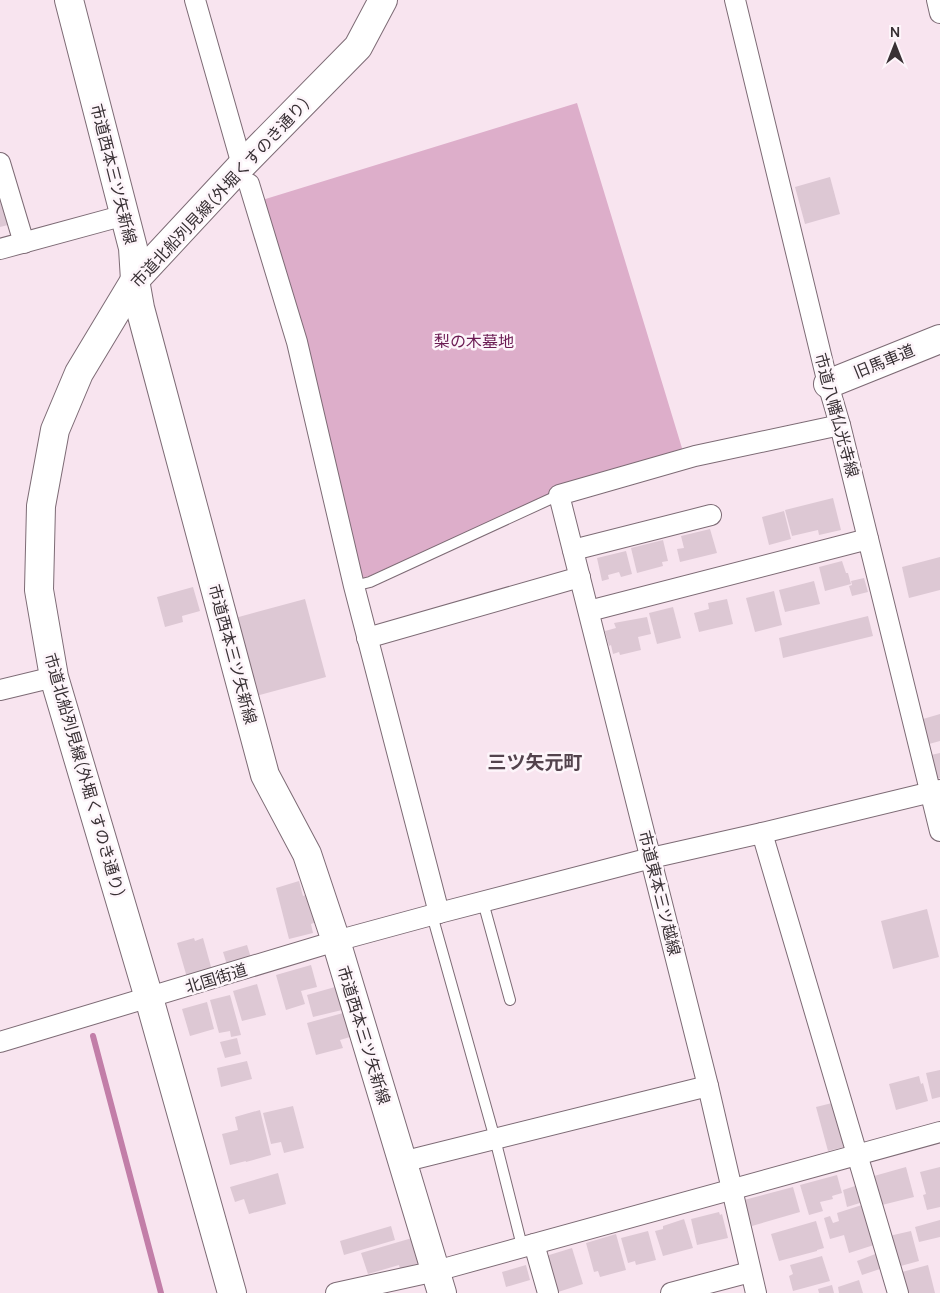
<svg xmlns="http://www.w3.org/2000/svg" width="940" height="1293" font-family="Manrope,'Noto Sans JP',sans-serif">
  <style>
    .green { fill: #ddaeca }
    .lines { fill: none; stroke-linecap: round; stroke-linejoin: round }
    .stream { stroke: #c27ea8; stroke-width: 6 }
    .building { fill: #ddc8d4 }
    .lane-casing { stroke: #7d6b75; stroke-width: 12 }
    .street-casing { stroke: #7d6b75; stroke-width: 22 }
    .secondary-casing { stroke: #7d6b75; stroke-width: 30 }
    .lane { stroke: #fff; stroke-width: 10 }
    .street { stroke: #fff; stroke-width: 20 }
    .secondary { stroke: #fff; stroke-width: 28 }
    .labels { text-anchor: middle; dominant-baseline: central; stroke-width: 5; stroke-linejoin: round; paint-order: stroke }
    .street-label { font-size: 16px; fill: #383034; stroke: #fdf5fa }
    .park-label { font-size: 16px; fill: #6b1b53; stroke: #fdf5fa }
    .quarter-label { font-size: 19px; font-weight: bold; fill: #53434d; stroke: #fdf5fa }
  </style>
  <rect width="100%" height="100%" fill="#f8e4ef"/>
  <!-- green -->
  <polygon class="green" points="577,103 685,458 569,487 356,582 259,201"/>
  <g class="lines">
    <!-- stream -->
    <polyline class="stream" points="93,1036 161,1293"/>
  </g>
  <!-- building -->
  <g class="building">
    <polygon points="830,177 840,214 805,224 795,187"/>
    <polygon points="0,198 8,225 0,227"/>
    <polygon points="833,498 841,530 819,535 818,530 792,536 785,510"/>
    <polygon points="784,511 791,539 769,545 762,517"/>
    <polygon points="710,529 717,553 680,562 677,549 684,548 681,536"/>
    <polygon points="663,540 668,561 662,562 663,566 637,573 631,548"/>
    <polygon points="626,551 632,574 621,577 619,572 608,575 609,579 602,581 597,558"/>
    <polygon points="940,557 940,590 909,598 902,567"/>
    <polygon points="842,561 846,573 848,573 851,584 825,591 819,567"/>
    <polygon points="864,578 868,592 852,596 849,586 852,585 851,581"/>
    <polygon points="814,581 820,604 785,612 779,590"/>
    <polygon points="193,587 200,611 182,616 183,622 165,627 157,597"/>
    <polygon points="774,591 782,625 755,632 746,598"/>
    <polygon points="305,599 326,677 256,696 235,618"/>
    <polygon points="727,599 733,624 699,632 694,613 709,609 708,603"/>
    <polygon points="673,607 681,638 657,644 649,613"/>
    <polygon points="868,616 873,636 783,658 779,638"/>
    <polygon points="647,617 651,634 638,637 641,650 620,655 619,652 613,654 611,645 609,646 605,631 616,628 614,623"/>
    <polygon points="940,714 940,741 929,744 923,719"/>
    <polygon points="940,753 940,778 937,779 931,755"/>
    <polygon points="299,881 303,896 309,894 316,922 311,924 313,933 289,939 276,888"/>
    <polygon points="927,909 939,957 893,969 881,921"/>
    <polygon points="194,938 195,941 203,938 213,974 188,981 177,943"/>
    <polygon points="247,945 252,961 228,968 223,952"/>
    <polygon points="311,965 317,987 301,991 305,1004 286,1010 276,975"/>
    <polygon points="257,984 266,1015 242,1021 233,991"/>
    <polygon points="335,987 342,1010 313,1017 307,995"/>
    <polygon points="230,995 241,1035 231,1037 230,1031 219,1033 210,1000"/>
    <polygon points="207,1002 214,1029 190,1036 182,1009"/>
    <polygon points="343,1013 350,1037 340,1040 343,1048 316,1055 307,1023"/>
    <polygon points="237,1038 241,1054 225,1058 220,1042"/>
    <polygon points="247,1061 252,1079 221,1087 217,1068"/>
    <polygon points="940,1070 940,1097 932,1099 926,1073"/>
    <polygon points="919,1076 921,1084 923,1083 928,1101 896,1110 889,1084"/>
    <polygon points="832,1103 844,1147 828,1151 816,1107"/>
    <polygon points="293,1106 304,1148 284,1153 281,1142 271,1144 263,1113"/>
    <polygon points="260,1110 271,1155 246,1162 243,1149 246,1161 230,1165 222,1134 238,1130 235,1117"/>
    <polygon points="906,1167 914,1197 882,1205 874,1176"/>
    <polygon points="940,1167 940,1207 927,1210 923,1195 926,1194 920,1172"/>
    <polygon points="278,1173 286,1204 249,1214 244,1199 235,1202 230,1187"/>
    <polygon points="837,1175 842,1193 832,1196 833,1199 820,1202 823,1211 809,1215 800,1185"/>
    <polygon points="858,1185 863,1202 847,1207 843,1190"/>
    <polygon points="793,1187 800,1212 752,1226 744,1200"/>
    <polygon points="865,1204 877,1244 849,1253 844,1235 830,1239 824,1218 830,1216 833,1223 839,1221 837,1213"/>
    <polygon points="719,1212 720,1215 722,1214 728,1238 697,1245 691,1219"/>
    <polygon points="684,1219 693,1248 663,1256 655,1231 663,1229 663,1226"/>
    <polygon points="940,1220 940,1237 919,1242 915,1227"/>
    <polygon points="816,1221 824,1248 817,1250 817,1251 779,1261 771,1234"/>
    <polygon points="391,1226 395,1240 344,1255 340,1241"/>
    <polygon points="648,1231 656,1260 636,1265 635,1261 628,1263 621,1238"/>
    <polygon points="911,1231 919,1261 897,1267 889,1236"/>
    <polygon points="616,1234 626,1270 600,1277 598,1271 594,1272 586,1243"/>
    <polygon points="412,1238 419,1263 400,1269 399,1265 368,1274 361,1253"/>
    <polygon points="572,1248 583,1284 558,1292 546,1256"/>
    <polygon points="878,1253 883,1268 862,1275 857,1261"/>
    <polygon points="822,1256 830,1281 793,1291 789,1276 793,1274 790,1265"/>
    <polygon points="526,1265 530,1280 506,1287 502,1272"/>
    <polygon points="928,1265 935,1293 908,1293 902,1272"/>
    <polygon points="859,1280 863,1293 839,1293 838,1287"/>
    <polygon points="832,1285 834,1293 819,1293 818,1289"/>
  </g>
  <g class="lines">
    <defs>
      <g id="lane">
        <polyline points="354,586 370,582 559,495"/>
        <polyline points="483,902 510,1000"/>
        <polyline points="432,915 495,1139 522,1246"/>
      </g>
      <g id="street">
        <polyline points="195,0 242,165"/>
        <polyline points="735,0 828,384 840,425 940,831"/>
        <polyline points="937,0 940,13"/>
        <polyline points="0,163 24,243"/>
        <polyline points="249,184 297,342 354,586 439,913"/>
        <polyline points="0,249 125,215"/>
        <polyline points="573,550 711,515"/>
        <polyline points="589,611 868,539"/>
        <polyline points="367,638 580,577"/>
        <polyline points="0,690 54,677"/>
        <polyline points="762,833 898,1293"/>
        <polyline points="0,1042 336,941 439,913 651,858 762,833 940,790"/>
        <polyline points="402,1162 708,1086"/>
        <polyline points="534,1244 548,1293"/>
        <polyline points="336,1293 436,1271 940,1132"/>
        <polyline points="671,1293 750,1272"/>
        <polyline points="756,1293 708,1086 559,495 695,456 840,425"/>
      </g>
      <g id="secondary">
        <polyline points="69,0 133,248 135,280 140,308 265,775 307,854 336,941 442,1293"/>
        <polyline points="828,384 940,339"/>
        <polyline points="232,1293 149,998 54,677 39,590 41,506 55,430 79,373 135,280 242,165 358,47 383,0"/>
      </g>
    </defs>
    <!-- lane casing -->
    <use href="#lane" class="lane-casing"/>
    <!-- street casing -->
    <use href="#street" class="street-casing"/>
    <!-- secondary casing -->
    <use href="#secondary" class="secondary-casing"/>
    <!-- lane -->
    <use href="#lane" class="lane"/>
    <!-- street -->
    <use href="#street" class="street"/>
    <!-- secondary -->
    <use href="#secondary" class="secondary"/>
  </g>
  <g class="labels">
    <!-- street labels -->
    <g class="street-label">
      <text transform="translate(114 174) rotate(76)">市道西本三ツ矢新線</text>
      <text transform="translate(220 192) rotate(-47)">市道北船列見線(外堀くすのき通り)</text>
      <text transform="translate(884 361) rotate(-22)">旧馬車道</text>
      <text transform="translate(837 415) rotate(75)">市道八幡仏光寺線</text>
      <text transform="translate(233 654) rotate(75)">市道西本三ツ矢新線</text>
      <text transform="translate(85 775) rotate(74)">市道北船列見線(外堀くすのき通り)</text>
      <text transform="translate(660 893) rotate(76)">市道東本三ツ越線</text>
      <text transform="translate(216 978) rotate(-17)">北国街道</text>
      <text transform="translate(364 1035) rotate(73)">市道西本三ツ矢新線</text>
    </g>
    <!-- park labels -->
    <g class="park-label">
      <text x="474" y="341">梨の木墓地</text>
    </g>
    <!-- quarter labels -->
    <g class="quarter-label">
      <text x="535" y="762">三ツ矢元町</text>
    </g>
  </g>
  <!-- north arrow -->
  <g transform="translate(895 45)" stroke="#fdf5fa" stroke-width="4" paint-order="stroke">
  <path d="M0-4L9 19L0 12L-9 19Z" fill="#383034"/>
  <text y="-8" font-size="14" font-weight="bold" text-anchor="middle" fill="#383034">N</text>
  </g>
</svg>
